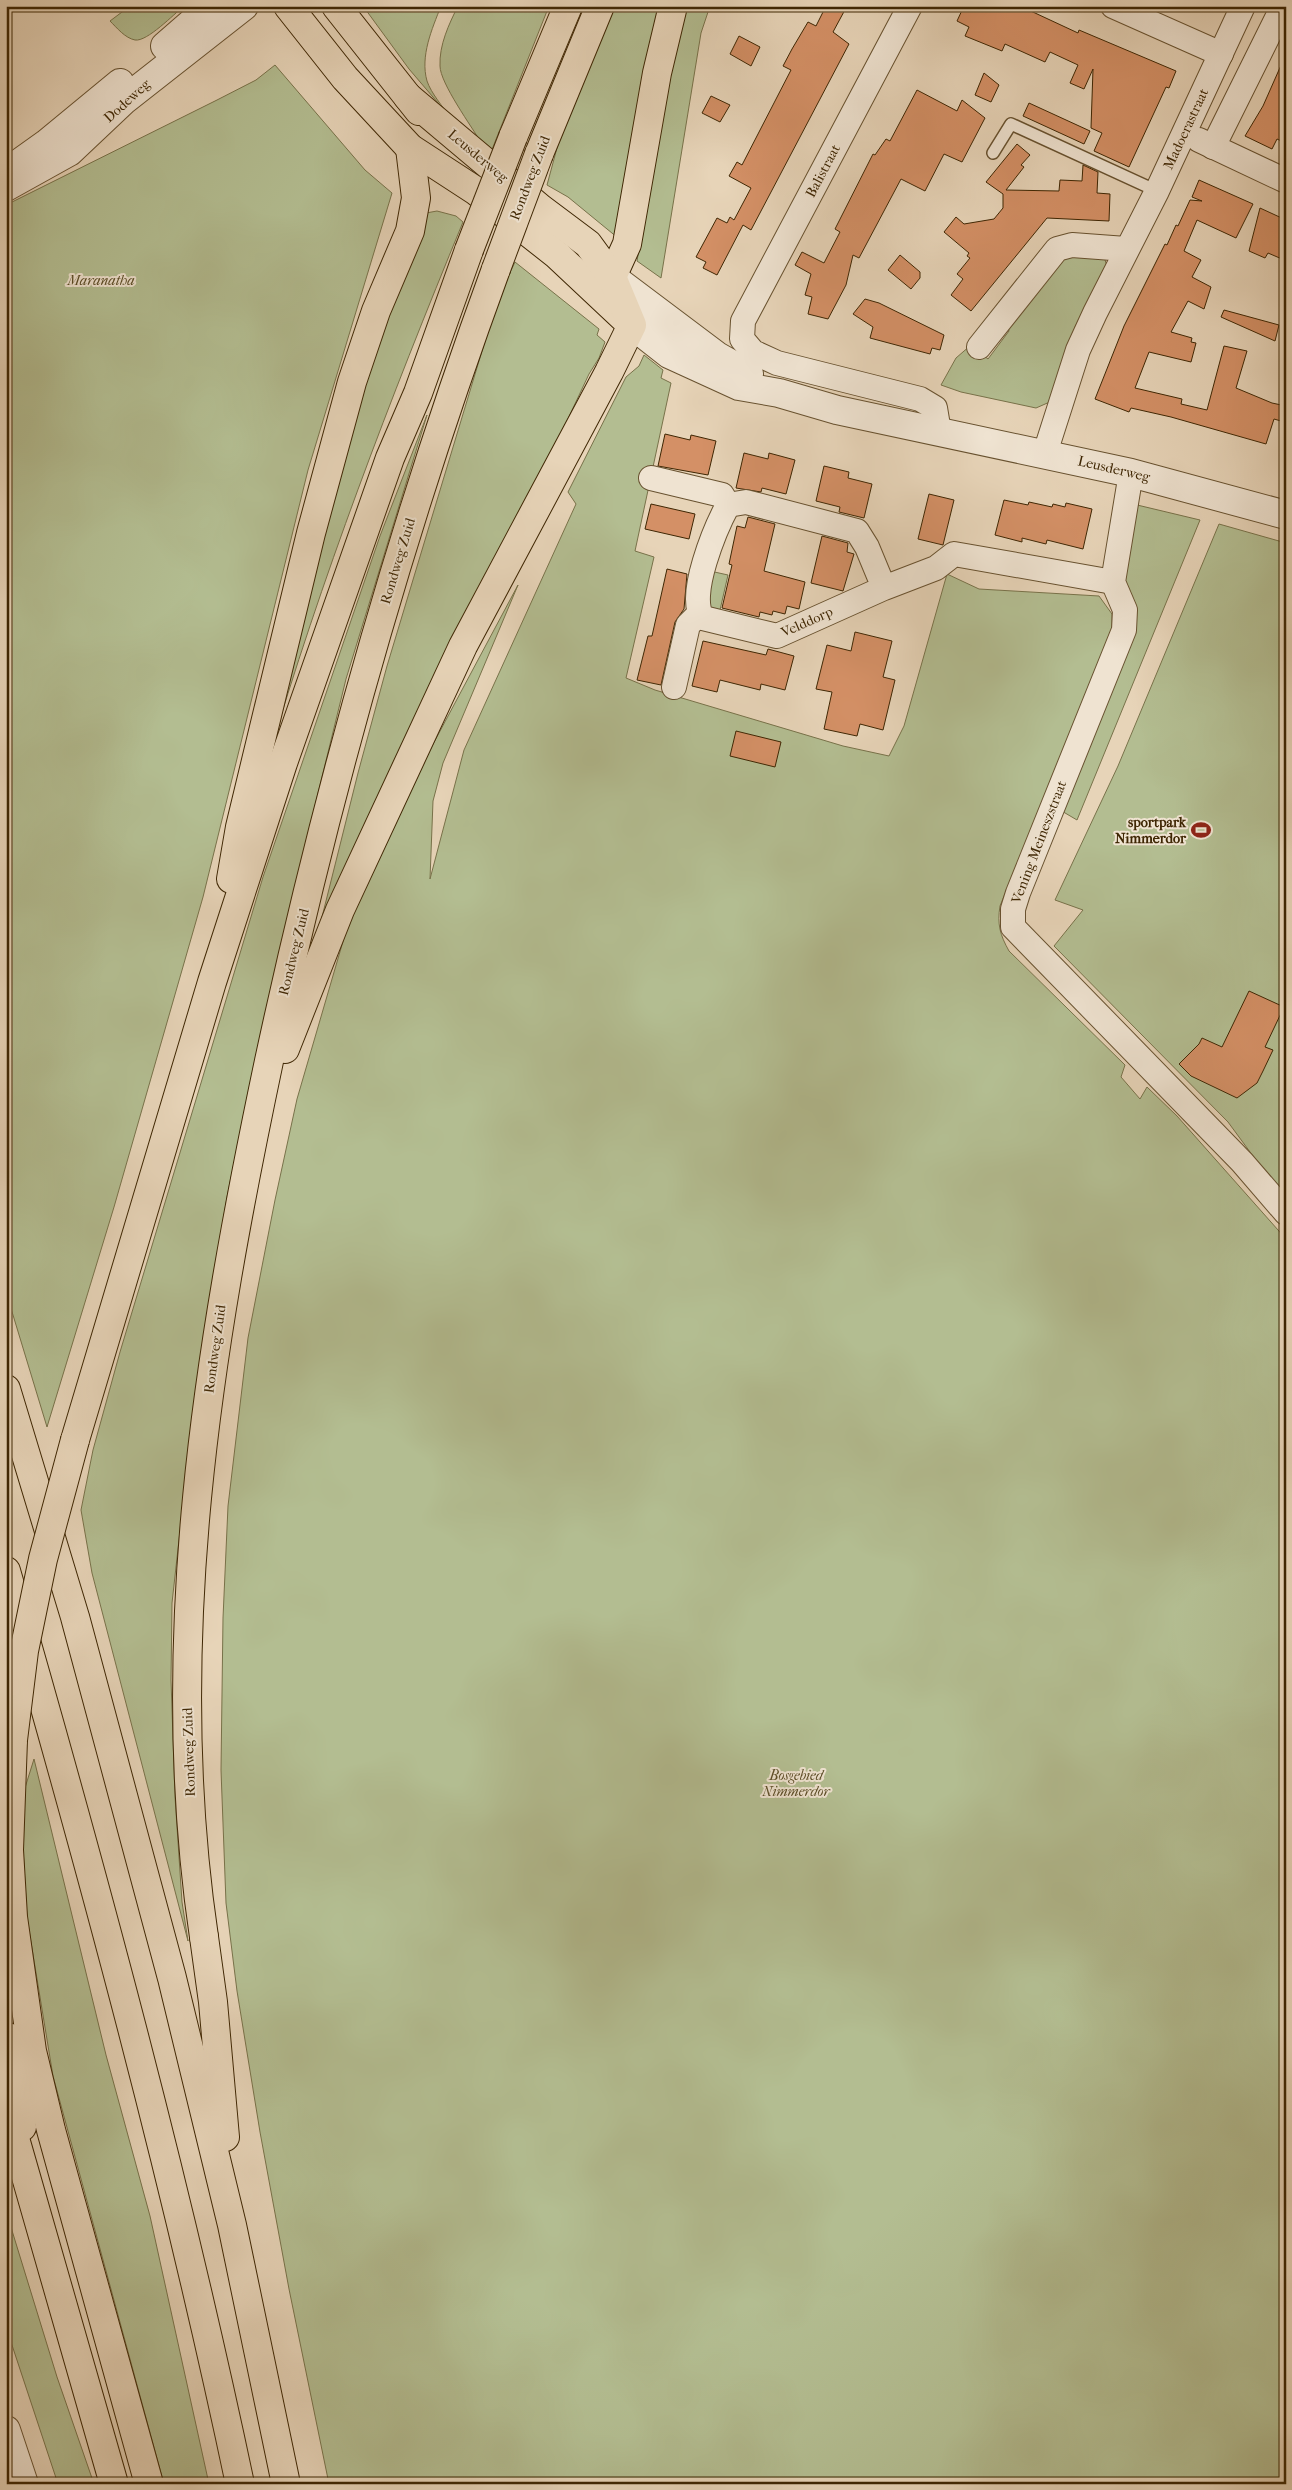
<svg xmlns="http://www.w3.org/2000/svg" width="1292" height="2490" font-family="'IM FELL French Canon',serif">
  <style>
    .green { fill: #b3bd91; stroke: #78724a }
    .building { fill: #d49066; stroke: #3e2603 }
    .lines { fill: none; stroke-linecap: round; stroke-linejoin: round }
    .service-casing { stroke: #685230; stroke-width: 14 }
    .minor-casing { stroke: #685230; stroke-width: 26 }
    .tertiary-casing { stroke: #685230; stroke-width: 30 }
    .primary-casing { stroke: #3e2603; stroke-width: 30 }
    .motorway-casing { stroke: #3e2603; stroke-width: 30 }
    .service { stroke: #efe3d1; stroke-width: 11 }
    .minor { stroke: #efe3d1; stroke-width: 24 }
    .tertiary { stroke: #efe3d1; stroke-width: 28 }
    .primary { stroke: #e7d4b8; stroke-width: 28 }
    .motorway { stroke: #e7d4b8; stroke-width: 28 }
    .primary-bridge-casing { stroke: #3e2603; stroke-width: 30; stroke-linecap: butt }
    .motorway-bridge-casing { stroke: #3e2603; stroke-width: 30; stroke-linecap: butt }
    .primary-bridge { stroke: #e7d4b8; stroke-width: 28 }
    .motorway-bridge { stroke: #e7d4b8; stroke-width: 28 }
    .labels { text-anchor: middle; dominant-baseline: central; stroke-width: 4; stroke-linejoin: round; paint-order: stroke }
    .street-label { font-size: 14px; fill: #3e2603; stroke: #efe3d1 }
    .park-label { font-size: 14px; font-style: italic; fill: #5b4c26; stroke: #efe3d1 }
    .poi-label { font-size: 14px; font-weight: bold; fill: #3e2603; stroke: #efe3d1; text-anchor: end }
  </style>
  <rect width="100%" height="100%" fill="#e7d4b8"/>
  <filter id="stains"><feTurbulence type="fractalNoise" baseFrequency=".004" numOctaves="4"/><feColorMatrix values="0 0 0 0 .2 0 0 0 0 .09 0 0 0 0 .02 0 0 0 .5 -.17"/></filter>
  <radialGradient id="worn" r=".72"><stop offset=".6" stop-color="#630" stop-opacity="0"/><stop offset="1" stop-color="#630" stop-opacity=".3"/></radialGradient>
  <!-- green -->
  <g class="green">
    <path d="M130,6h54c-10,8 -37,36 -49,34 -10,-2 -18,-12 -25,-19z"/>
    <path d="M363,6h78c-9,23 -21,50 -14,75 4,12 16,26 23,36l-41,-48z"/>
    <path d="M458,6h91l-58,146 -9,-8c-10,-17 -42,-61 -42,-78 -1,-21 9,-42 18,-60z"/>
    <polygon points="613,6 665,6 618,238 568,197 547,185 561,133"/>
    <polygon points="681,6 710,6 701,33 661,278 637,261"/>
    <polygon points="275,65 365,170 392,193 308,470 203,897 114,1207 47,1427 6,1292 6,205 217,100 256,80"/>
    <path d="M437,211l19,5 7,6c-73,177 -142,357 -196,540l83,-343 76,-206z"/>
    <polygon points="1065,254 1104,257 1107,266 1075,327 1052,401 1036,408 961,392 941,385 956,358 971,345 988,359 1009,331 1008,327"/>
    <polygon points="515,262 599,329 597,335 605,342 599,358 589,374 520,521 322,917 358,773 387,666 498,298"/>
    <path d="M644,355l19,15 -2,8 10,5 -36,168 19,6 -28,121 29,12 188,56 46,10 15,-30 43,-152 32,15 120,7 13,18v18l-112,274c-3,18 0,29 9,45l116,114 -4,12 19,22 7,-12 30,29 109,123v1245h-957l-40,-195 -29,-157 -23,-141 -11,-88 -5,-133 2,-152 5,-112 20,-168 27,-138 22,-101 54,-185 57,-123 110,-206 -75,178 -10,38 -3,78 34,-129 112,-246 -8,-12 58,-115 13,-11z"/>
    <polygon points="427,415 346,679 297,879 258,1048 227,1197 195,1395 172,1603 171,1680 175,1797 182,1902 188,1941 92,1573 81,1510 93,1450 120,1352 263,877 380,536"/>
    <polygon points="1133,504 1200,520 1077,820 1060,810 1130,636 1119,577"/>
    <polygon points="1219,524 1286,543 1286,1201 1228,1122 1054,946 1083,910 1055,900 1118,766"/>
    <polygon points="710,571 728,575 720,610 702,605"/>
    <polygon points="34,1759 106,2055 150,2216 209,2484 164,2484 53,2076 27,1918 23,1849 24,1791"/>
    <polygon points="6,2211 57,2377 94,2484 58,2484 6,2327"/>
  </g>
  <!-- building -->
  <g class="building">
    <polygon points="826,6 847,6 833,32 849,44 751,230 743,225 717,275 703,268 706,262 696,257 717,218 727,223 730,217 734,220 751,188 729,176 737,162 742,165 791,70 783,66 792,49 808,22 816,26"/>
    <polygon points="964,6 1020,6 1078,33 1079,30 1176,71 1169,88 1166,87 1129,167 1094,151 1102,133 1091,128 1093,69 1084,89 1070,83 1078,65 1050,52 1045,62 1005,44 1002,51 965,36 969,27 957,21"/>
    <polygon points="739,36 760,47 751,66 730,54"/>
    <polygon points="1286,54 1286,143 1277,139 1272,149 1245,136 1263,106"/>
    <polygon points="984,73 999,85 991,102 975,95"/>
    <polygon points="917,90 957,111 962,100 985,118 962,162 944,154 925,191 901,179 859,258 853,255 846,285 828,319 808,314 812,297 805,295 811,274 795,265 802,252 824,263 840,232 835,229 873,154 875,155 886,139 890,141"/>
    <polygon points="711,96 730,105 720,122 702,113"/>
    <polygon points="1029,103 1090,131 1084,144 1023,116"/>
    <polygon points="1017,144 1030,155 1021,165 1024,167 1006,190 1059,191 1060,180 1082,181 1083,165 1098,172 1097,193 1110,194 1109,221 1047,218 971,311 951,295 963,279 957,274 970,258 967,256 969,253 944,232 956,217 964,224 994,219 1003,208 1003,194 986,182"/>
    <polygon points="1199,180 1253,204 1236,238 1197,220 1184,251 1201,260 1192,277 1211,287 1204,309 1188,301 1171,332 1192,338 1191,342 1196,343 1191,362 1149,352 1135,388 1182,399 1181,404 1207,410 1224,346 1247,351 1236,388 1272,403 1286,406 1281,421 1274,419 1266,444 1171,417 1131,408 1129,412 1095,399 1124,326 1165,244 1167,245 1176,225 1178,226 1190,200 1202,201 1192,197"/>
    <polygon points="1260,208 1286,220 1286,251 1282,259 1268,253 1265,258 1249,251"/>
    <polygon points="900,255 920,272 920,278 911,289 888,270"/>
    <polygon points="865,299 879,303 944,335 940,350 932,348 930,354 870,338 873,327 853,314"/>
    <polygon points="1224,310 1279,325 1275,341 1221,317"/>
    <polygon points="665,434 690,440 691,435 716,441 708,475 658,466"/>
    <polygon points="744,453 768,459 769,453 795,460 786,494 762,488 761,492 736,488"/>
    <polygon points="824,466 849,472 848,478 872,484 864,518 839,512 840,507 816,501"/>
    <polygon points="929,494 954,500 943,545 918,539"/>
    <polygon points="1004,500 1028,505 1029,502 1052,507 1053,504 1065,507 1066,503 1092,509 1083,549 1047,540 1046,544 1022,538 1022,542 995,535"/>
    <polygon points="651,504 695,514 689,539 645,529"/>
    <polygon points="748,517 775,524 764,571 805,582 799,609 787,606 785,614 773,611 772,615 760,612 759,617 722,608 732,565 729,564 737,526 745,528"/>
    <polygon points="822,536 848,543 847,552 854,554 843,591 811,583"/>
    <polygon points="667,569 687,574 684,609 675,622 661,685 637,680 648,636 652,636"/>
    <polygon points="855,632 892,641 883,677 895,680 883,730 860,724 857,736 824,729 832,692 816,689 827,645 851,651"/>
    <polygon points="703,641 766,655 768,649 794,656 785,690 761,684 760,690 720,680 717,692 692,686"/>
    <polygon points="736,731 781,742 775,767 730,756"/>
    <polygon points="1249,991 1284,1007 1265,1047 1273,1050 1263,1071 1257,1083 1237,1098 1191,1076 1179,1064 1199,1044 1202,1038 1222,1047"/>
  </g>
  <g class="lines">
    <defs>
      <polyline id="service" points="993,153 1011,124 1157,191"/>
      <g id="minor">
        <polyline points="910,6 743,321 742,339 753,352 777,363 920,399 935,408 939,432"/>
        <polyline points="1113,6 1221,54"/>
        <polyline points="1199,140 1286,181"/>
        <polyline points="1213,147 1283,6"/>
        <polyline points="979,347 1057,249 1072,245 1126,249"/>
        <polyline points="1045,453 1078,350 1095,313 1157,191 1243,6"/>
        <polyline points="1131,473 1113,582 1125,610 1124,630 1018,893 1013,909 1013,927 1242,1162 1286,1213"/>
        <polyline points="651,478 722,495 728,505"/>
        <path d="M884,588l-17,-41 -10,-16 -111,-29 -18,3c-12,22 -42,92 -25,113l74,18 107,-48 52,-20 18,-14 159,28"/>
        <polyline points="674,687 688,625 699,614"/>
      </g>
      <g id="tertiary">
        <polyline points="165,46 211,6"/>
        <polyline points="11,169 46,144 120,83"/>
        <polyline points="6,187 69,152 123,101 244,6"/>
        <polyline points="612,277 717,356 749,374"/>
        <polyline points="632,325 669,354 739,386 779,393 837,410 1131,473 1286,515"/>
        <polyline points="6,2430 24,2484"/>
      </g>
      <g id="primary">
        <polyline points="288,6 345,78 410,148 476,191 557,255 623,317"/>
        <polyline points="336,6 419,111"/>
        <polyline points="513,137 568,6"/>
        <polyline points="539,154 600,6"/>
        <polyline points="612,277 627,244 657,73 673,6"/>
        <polyline points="231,879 240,827 311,533 352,382 376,311 410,231 416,198 410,148"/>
        <polyline points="285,1049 340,910 463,646 609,372 632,325 612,277 588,244 540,208 408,97"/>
        <polyline points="75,1440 212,982 283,763 390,458 418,393 469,250"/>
        <path d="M204,1937c-44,-295 4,-587 65,-876 58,-269 132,-533 227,-792"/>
      </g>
      <g id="motorway">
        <polyline points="6,1389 75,1617 172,1978 232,2225 286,2484"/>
        <path d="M6,1571c87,302 169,605 234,913"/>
        <polyline points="13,1740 9,1850 13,1917 32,2051 51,2130 149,2484"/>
        <polyline points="204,1937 213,2002 225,2137"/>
        <polyline points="6,2036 22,2127"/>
        <polyline points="6,2107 114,2484"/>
      </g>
    </defs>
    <!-- service casing -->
    <use href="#service" class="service-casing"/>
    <!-- minor casing -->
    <use href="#minor" class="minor-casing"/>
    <!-- tertiary casing -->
    <use href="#tertiary" class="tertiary-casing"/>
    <!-- primary casing -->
    <use href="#primary" class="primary-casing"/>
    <!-- motorway casing -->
    <use href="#motorway" class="motorway-casing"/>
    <!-- service -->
    <use href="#service" class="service"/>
    <!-- minor -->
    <use href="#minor" class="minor"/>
    <!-- tertiary -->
    <use href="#tertiary" class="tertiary"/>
    <!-- primary -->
    <use href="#primary" class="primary"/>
    <!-- motorway -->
    <use href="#motorway" class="motorway"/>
    <defs>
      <g id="primary-bridge">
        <polyline points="469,250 513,137"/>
        <polyline points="496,269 539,154"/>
      </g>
      <polyline id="motorway-bridge" points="13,1740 24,1651 43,1559 75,1440"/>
    </defs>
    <!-- primary-bridge casing -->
    <use href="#primary-bridge" class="primary-bridge-casing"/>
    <!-- motorway-bridge casing -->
    <use href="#motorway-bridge" class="motorway-bridge-casing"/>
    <!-- primary-bridge -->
    <use href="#primary-bridge" class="primary-bridge"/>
    <!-- motorway-bridge -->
    <use href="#motorway-bridge" class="motorway-bridge"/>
  </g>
  <!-- icons -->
  <defs>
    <symbol id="stadium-bare" viewBox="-9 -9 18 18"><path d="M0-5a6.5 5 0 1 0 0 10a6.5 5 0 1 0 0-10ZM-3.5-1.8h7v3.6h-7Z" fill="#8f2418" stroke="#efe3d1" stroke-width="2.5" paint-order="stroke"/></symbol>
  </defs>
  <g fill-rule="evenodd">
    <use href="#stadium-bare" x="1187" y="816" width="28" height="28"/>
  </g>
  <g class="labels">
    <!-- street labels -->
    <g class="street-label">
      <text transform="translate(127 101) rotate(-42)">Dodeweg</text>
      <text transform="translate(1186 129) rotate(-65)">Madoerastraat</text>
      <text transform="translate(478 156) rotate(40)">Leusderweg</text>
      <text transform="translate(823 171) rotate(-62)">Balistraat</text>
      <text transform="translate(530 178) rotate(-69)">Rondweg Zuid</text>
      <text transform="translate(1114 469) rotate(13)">Leusderweg</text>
      <text transform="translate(398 561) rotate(-73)">Rondweg Zuid</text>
      <text transform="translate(807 622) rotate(-24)">Velddorp</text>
      <text transform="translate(1039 842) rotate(-69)">Vening Meineszstraat</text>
      <text transform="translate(294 952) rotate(-76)">Rondweg Zuid</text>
      <text transform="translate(215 1349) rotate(-82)">Rondweg Zuid</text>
      <text transform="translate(189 1752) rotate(-92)">Rondweg Zuid</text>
    </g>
    <!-- park labels -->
    <g class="park-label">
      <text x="101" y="280">Maranatha</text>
      <text x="796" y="1775">Bosgebied<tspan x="796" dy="16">Nimmerdor</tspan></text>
    </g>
    <!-- poi labels -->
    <g class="poi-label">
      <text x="1186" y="822">sportpark<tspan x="1186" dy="16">Nimmerdor</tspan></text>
    </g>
  </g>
  <!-- margin -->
  <rect width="1292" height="2490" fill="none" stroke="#e7d4b8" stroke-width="25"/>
  <rect x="8" y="8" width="1277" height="2475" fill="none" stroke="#3e2603" stroke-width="2.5"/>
  <rect x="12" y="12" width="1267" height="2465" fill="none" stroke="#3e2603"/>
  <rect width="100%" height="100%" filter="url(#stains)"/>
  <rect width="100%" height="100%" fill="url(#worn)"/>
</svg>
